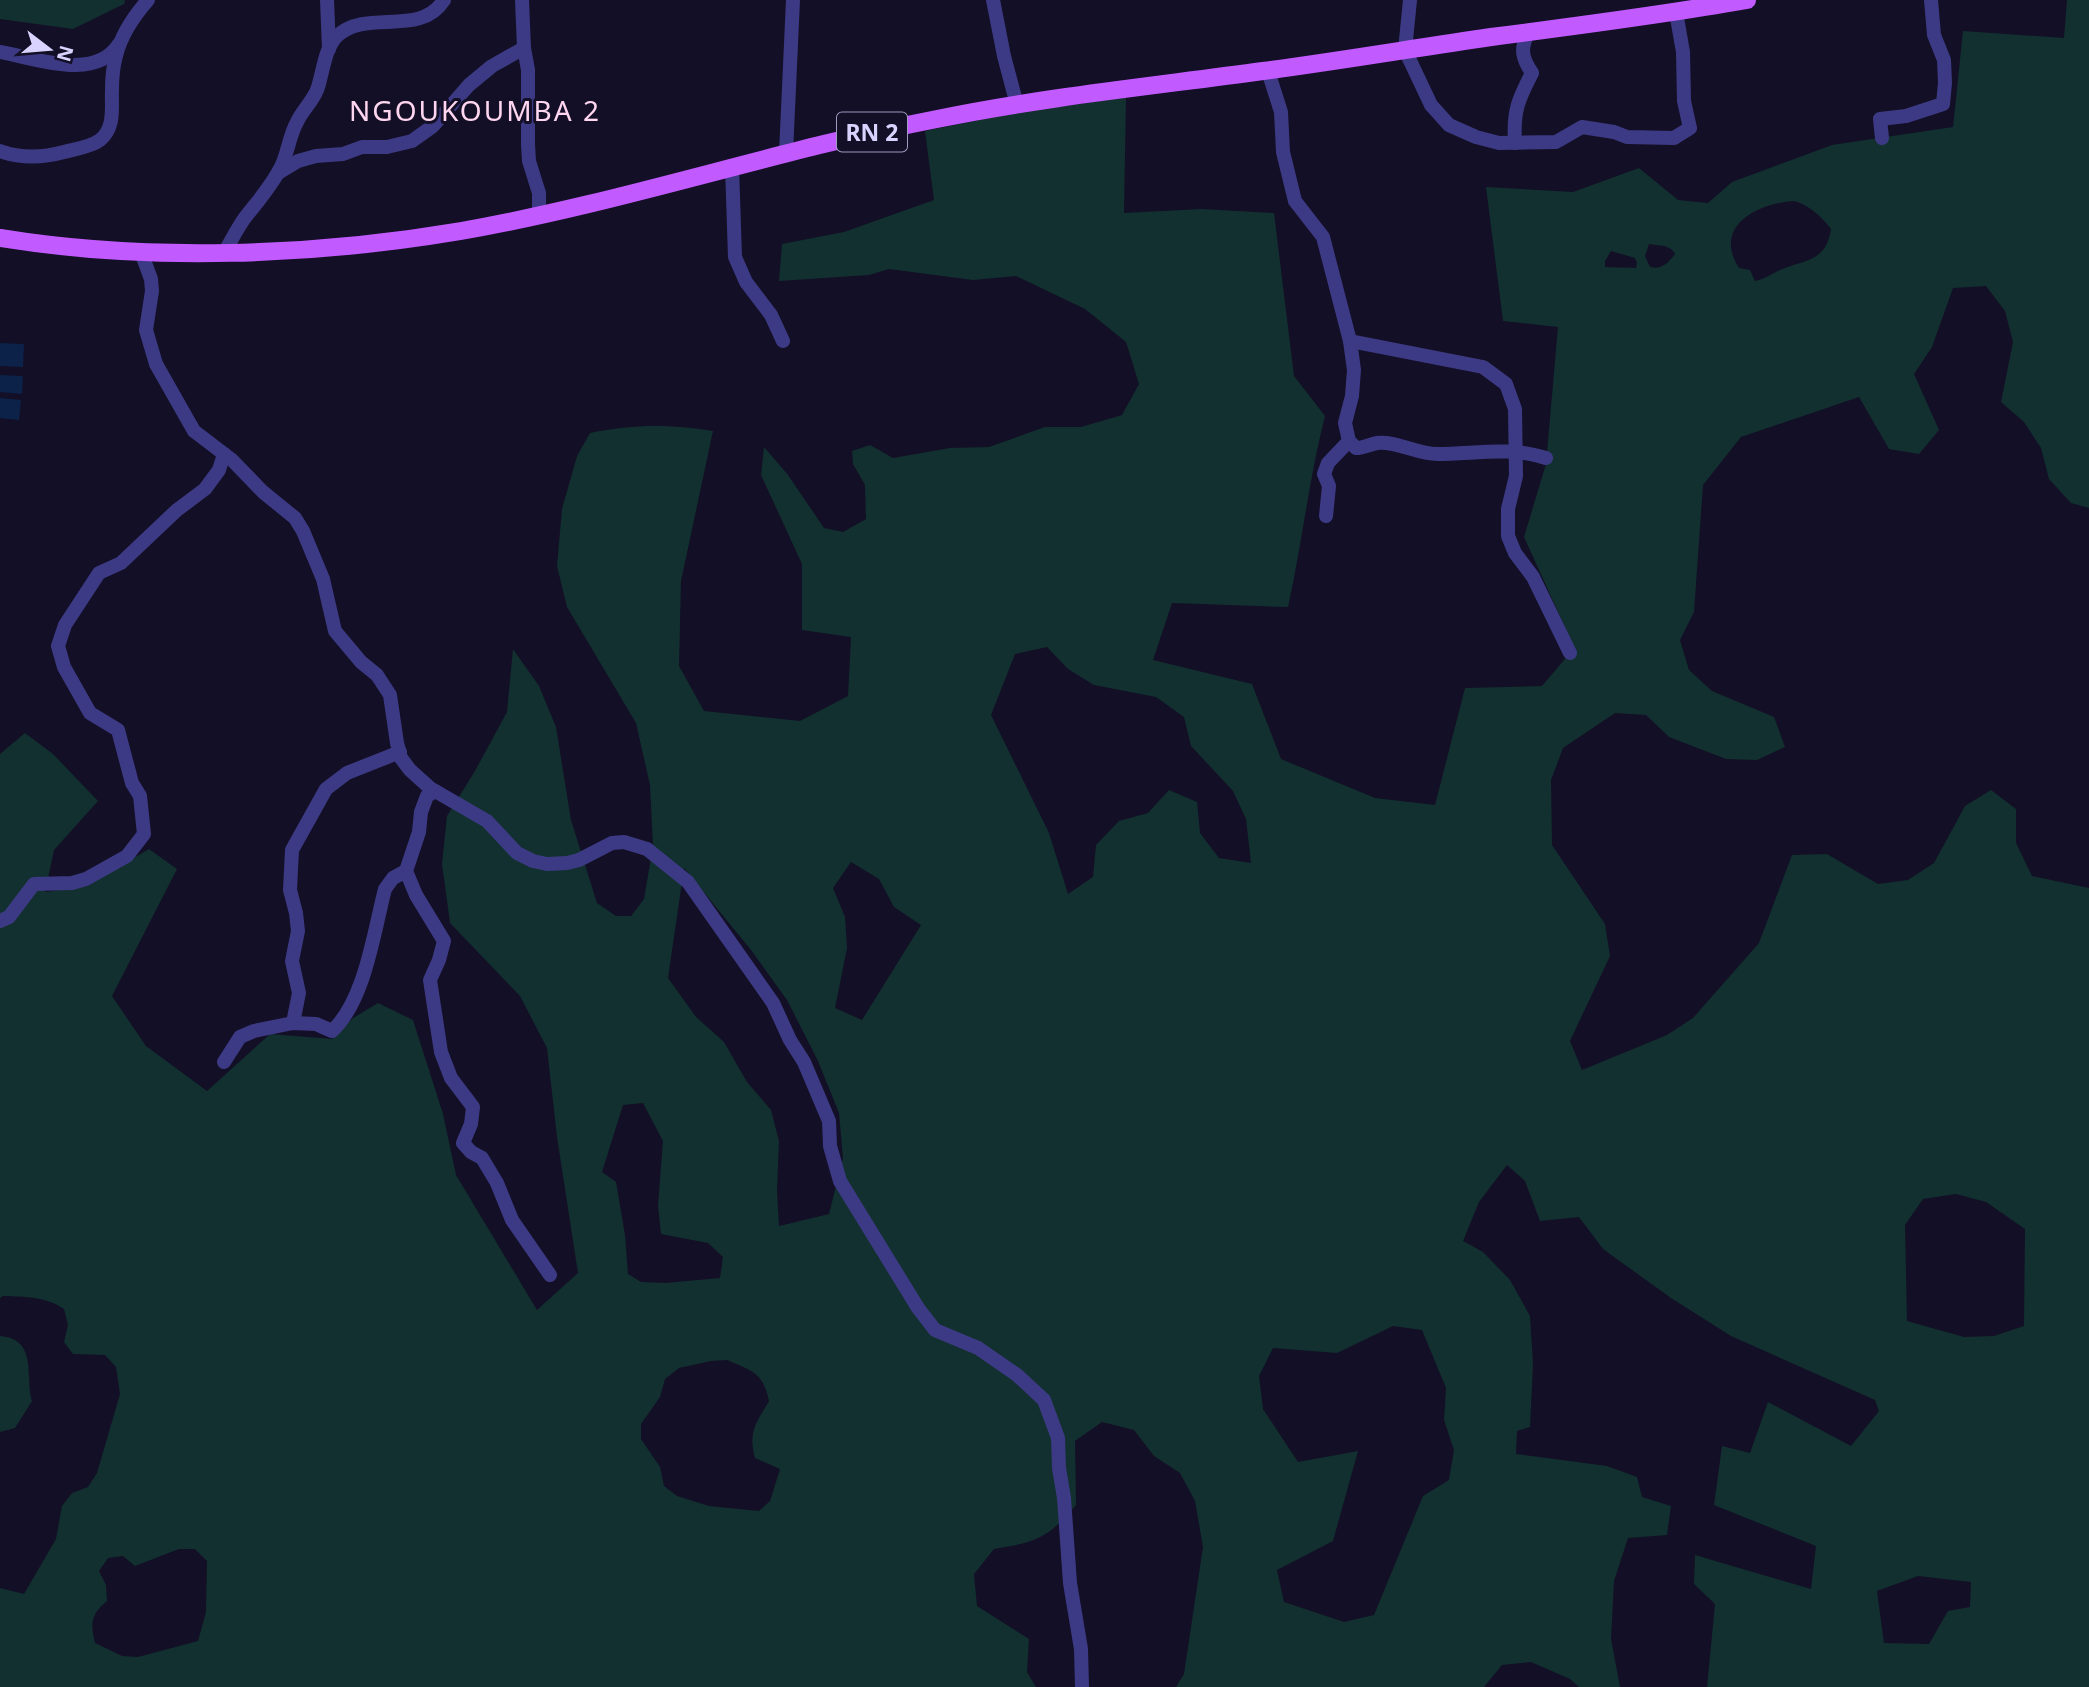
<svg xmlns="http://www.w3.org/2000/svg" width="2089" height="1687" font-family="'Noto Sans',sans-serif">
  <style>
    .green { fill: #12302f; fill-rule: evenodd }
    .water { fill: #0c2248 }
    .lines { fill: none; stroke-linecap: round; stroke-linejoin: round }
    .minor { stroke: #3d3a85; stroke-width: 14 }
    .major { stroke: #c25bff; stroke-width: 18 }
    .labels { text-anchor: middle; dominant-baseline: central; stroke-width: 6; stroke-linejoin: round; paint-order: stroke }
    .shield { fill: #130f26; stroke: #9e99be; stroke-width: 2 }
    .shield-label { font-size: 23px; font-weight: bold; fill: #d9d4ff }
    .quarter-label { font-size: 28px; letter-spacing: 2px; fill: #ffd6f0; stroke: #130f26 }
  </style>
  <rect width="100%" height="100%" fill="#130f26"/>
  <!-- green -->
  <g class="green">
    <polygon points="0,0 125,0 124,4 73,29 0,19"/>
    <path d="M2067,0h22v508l-18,-5 -22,-24 -8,-31 -17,-26 -23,-20 12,-60 -8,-31 -19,-25 -33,2 -21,59 -18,27 25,56 -20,24 -30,-5 -30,-52 -118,40 -38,48 -9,127 -14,28 9,30 23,21 62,26 11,30 -28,13 -31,-1 -57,-22 -23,-22 -31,-2 -52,35 -12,32 1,65 53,79 5,32 -40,85 12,29 85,-35 26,-17 66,-75 33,-88 35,-1 51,30 30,-4 26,-17 31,-57 26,-16 25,19v34l16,33 57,12v799h-382l8,-83 -21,-20 1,-29 116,34 5,-43 -102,-41 8,-59 28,7 18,-51 83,44 28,-35 -4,-11 -144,-64 -60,-38 -68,-49 -24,-32 -39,4 -15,-40 -18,-16 -28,37 -16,39 20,11 27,28 20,36 3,48 -3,63 -13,4 -1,23 91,12 30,11 5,20 29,9 -4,29 -39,3 -14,43 -3,58 9,48h-41l-9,-8 -39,-17 -29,3 -18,22h-308l8,-13 19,-127 -8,-46 -15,-28 -26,-17 -20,-26 -32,-8 -27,19 1,64c-28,33 -39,37 -82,44l-20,25 3,32 52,33 -2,33 9,15h-1036v-99l24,6 32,-55 6,-33 10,-13 16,-6 9,-14 23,-79 -4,-27 -11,-12 -32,-1 -9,-12 4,-17 -4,-16c-19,-13 -38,-12 -61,-13l-3,2v-544l25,-21 28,21 45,47 -44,49 -9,42 42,-6 62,-37 28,20 -65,127 34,50 61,45 63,-57 62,5 21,-21 25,-15 35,17 30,94 13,61 81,135 41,-37 -21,-136 -10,-89 -27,-52 -70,-73 -8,-59 5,-48 28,-45 32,-59 6,-63 26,37 17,41 15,93 26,83 19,13h15l13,-17 9,-53 -3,-61 -14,-62 -69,-116 -10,-41 5,-57 15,-53 13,-23c44,-9 78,-9 123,-2l-32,150 -2,85 25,45 96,10 48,-25 3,-59 -49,-7v-66l-41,-89 3,-28 24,28 36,53 19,4 23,-13 -1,-34 -12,-21 -1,-13 18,-6 23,13 57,-10 39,-1 56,-20h36l41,-12 17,-31 -13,-42 -41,-33 -69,-33 -43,4 -84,-11 -20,6 -90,6 3,-37 62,-12 90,-32 -9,-69 75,-15 126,-19 -2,116 78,-4 72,4 20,163 31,40c-16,63 -23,127 -37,191l-116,-4 -19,57 99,24 29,75 94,39 60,7 30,-117 77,-2 28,-33 -1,-17 -45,-99 22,-73 12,-137 -55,-6 -17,-134 87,5 66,-24 39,32 30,3 24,-21 100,-37 121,-18 10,-96 101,7zM1794,201c15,4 27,15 37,28 -5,33 -25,30 -51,41 -9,4 -15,9 -25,11l-5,-11 -11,-2c-27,-42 19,-65 55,-67zM1649,244c10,2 21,0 26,10 -7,9 -13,16 -25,13l-5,-11zM1611,251l24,7 2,5 -1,5 -31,-1v-6zM1047,647l21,22 26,16 62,12 28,20 7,29 42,45 13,28 5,44 -32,-5 -19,-25 -3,-31 -28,-12 -21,23 -29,8 -23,24 -3,32 -25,17 -19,-61 -58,-118 24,-61zM851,862l28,17 15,28 27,18 -59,95 -27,-12 12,-60 -2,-31 -12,-29zM684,868l67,82 36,50 31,61 21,52 4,45 -14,56 -50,12 -2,-36 2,-49 -8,-31 -24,-28 -23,-40 -28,-25 -28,-39zM643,1103l20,38 -5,65 3,28 47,9 15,14 -3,21 -54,5 -25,-1 -13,-8 -3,-39 -9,-53 -14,-10 21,-67zM1956,1194l30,8 39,27 -1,97 -30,10 -30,1 -57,-16 -2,-96 18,-26zM1393,1326l29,4 24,58 -2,32 10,30 -5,30 -26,16 -49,119 -30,7 -60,-20 -7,-32 56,-29 25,-90 -60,11 -35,-53 -4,-33 14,-28 64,5zM727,1360c25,11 36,12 42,41 -13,22 -21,31 -14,57l25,11 -10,32 -11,10 -50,-5 -32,-10 -13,-10 -4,-19 -19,-28v-15l19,-27 5,-18 14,-11 32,-7zM179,1549h16l12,12 -1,51 -8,29 -60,16 -16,-1 -27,-13c-5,-20 -4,-29 12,-42l-1,-16 -7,-14 9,-13 15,-2 12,10zM1918,1576l53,6 -1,25 -22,4 -19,33 -45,-1 -7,-52z"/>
    <path d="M0,1336c38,3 25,41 32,65l-17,27 -15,4z"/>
  </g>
  <!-- water -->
  <g class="water">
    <polygon points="0,343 24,344 23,367 0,366"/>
    <polygon points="0,375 23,376 22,394 0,392"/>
    <polygon points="0,398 21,400 19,420 0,418"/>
  </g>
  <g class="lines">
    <!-- minor -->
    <g class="minor">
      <polyline points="327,0 329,49"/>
      <polyline points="522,0 524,48 528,70 528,144 529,161 539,193 539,215"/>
      <polyline points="993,0 1004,56 1017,105"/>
      <polyline points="1410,0 1405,50 1431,105 1449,125 1476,137 1499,143 1556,142 1582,127 1614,132 1627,137 1674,138 1690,128 1684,101 1683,52 1676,12"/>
      <path d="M0,52c35,6 95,30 119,-8"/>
      <path d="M1268,71l13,41 2,40 12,49 28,36 27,104 4,29 -2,26 -7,27 4,18 7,7c8,0 14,-4 21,-5 20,-2 40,11 60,11 38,0 72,-8 109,4"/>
      <polyline points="1882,138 1880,119 1906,116 1943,104 1945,83 1944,60 1934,35 1931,0"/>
      <path d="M1515,143c-2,-32 3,-43 17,-70 -10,-15 -12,-24 -4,-40"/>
      <path d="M0,151c22,8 42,7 64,1 11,-3 27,-5 36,-12 16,-13 11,-34 12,-51 0,-11 1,-22 4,-33 5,-21 18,-40 32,-56"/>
      <polyline points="786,153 793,0"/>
      <polyline points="732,166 735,257 746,282 771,315 783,341"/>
      <polyline points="278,173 298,161 316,156 343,154 362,147 387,147 412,141 433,126 469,85 492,66 524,48"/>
      <path d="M225,251c6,-10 12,-22 19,-32 13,-17 27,-32 37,-52 7,-14 8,-31 16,-45 5,-11 15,-20 20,-32 6,-16 7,-41 20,-54 30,-28 83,2 107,-36"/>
      <polyline points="141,252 151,279 152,291 146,330 156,364 194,431 232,460 263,492 295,518 303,531 323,579 335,631 361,662 377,675 390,695 397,743 401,758 410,770 430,788 487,821 517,853 533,861 547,864 567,863 579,860 612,843 624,842 647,849 688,882 773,1003 790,1040 804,1062 829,1121 830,1146 840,1181 918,1308 935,1330 978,1348 1017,1375 1044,1400 1058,1438 1059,1468 1064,1498 1070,1583 1081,1649 1082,1687"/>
      <polyline points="1350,341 1483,367 1506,384 1515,409 1516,476 1508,509 1508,536 1515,553 1533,577 1570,653"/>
      <polyline points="1326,516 1329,486 1324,474 1328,463 1349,441"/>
      <polyline points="435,791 427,796 421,812 419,832 406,871 416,895 444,941 439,960 430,980 441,1052 451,1078 473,1107 471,1124 463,1143 471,1152 482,1158 497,1183 512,1220 550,1275"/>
      <polyline points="0,921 9,917 34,884 72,883 86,879 127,856 144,834 140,796 132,783 118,730 90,713 64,667 58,646 65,625 99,573 121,563 177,510 205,489 219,470 224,454"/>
      <polyline points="293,1023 299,993 292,961 298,931 296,913 290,890 292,850 326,789 347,773 400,752"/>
      <path d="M224,1062l16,-25 14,-6 39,-8 23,1 16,7c33,-30 42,-100 53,-142l8,-11 13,-7"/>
    </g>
    <!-- major -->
    <path class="major" d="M0,238c147,24 314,18 461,-7 160,-28 316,-81 476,-112 107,-22 217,-33 326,-48 76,-10 152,-23 228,-34 86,-11 171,-22 256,-37"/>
  </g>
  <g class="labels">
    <!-- shield labels -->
    <rect class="shield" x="837" y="112.5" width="70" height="39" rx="5"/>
    <g class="shield-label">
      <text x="872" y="132">RN 2</text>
    </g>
    <!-- quarter labels -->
    <g class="quarter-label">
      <text x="475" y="110">NGOUKOUMBA 2</text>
    </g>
  </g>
  <!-- north arrow -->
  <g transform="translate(49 49) rotate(106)" stroke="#130f26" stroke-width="5" paint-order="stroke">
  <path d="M0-5L12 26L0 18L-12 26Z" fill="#d9d4ff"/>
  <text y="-10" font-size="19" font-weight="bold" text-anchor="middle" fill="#d9d4ff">N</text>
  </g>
</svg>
